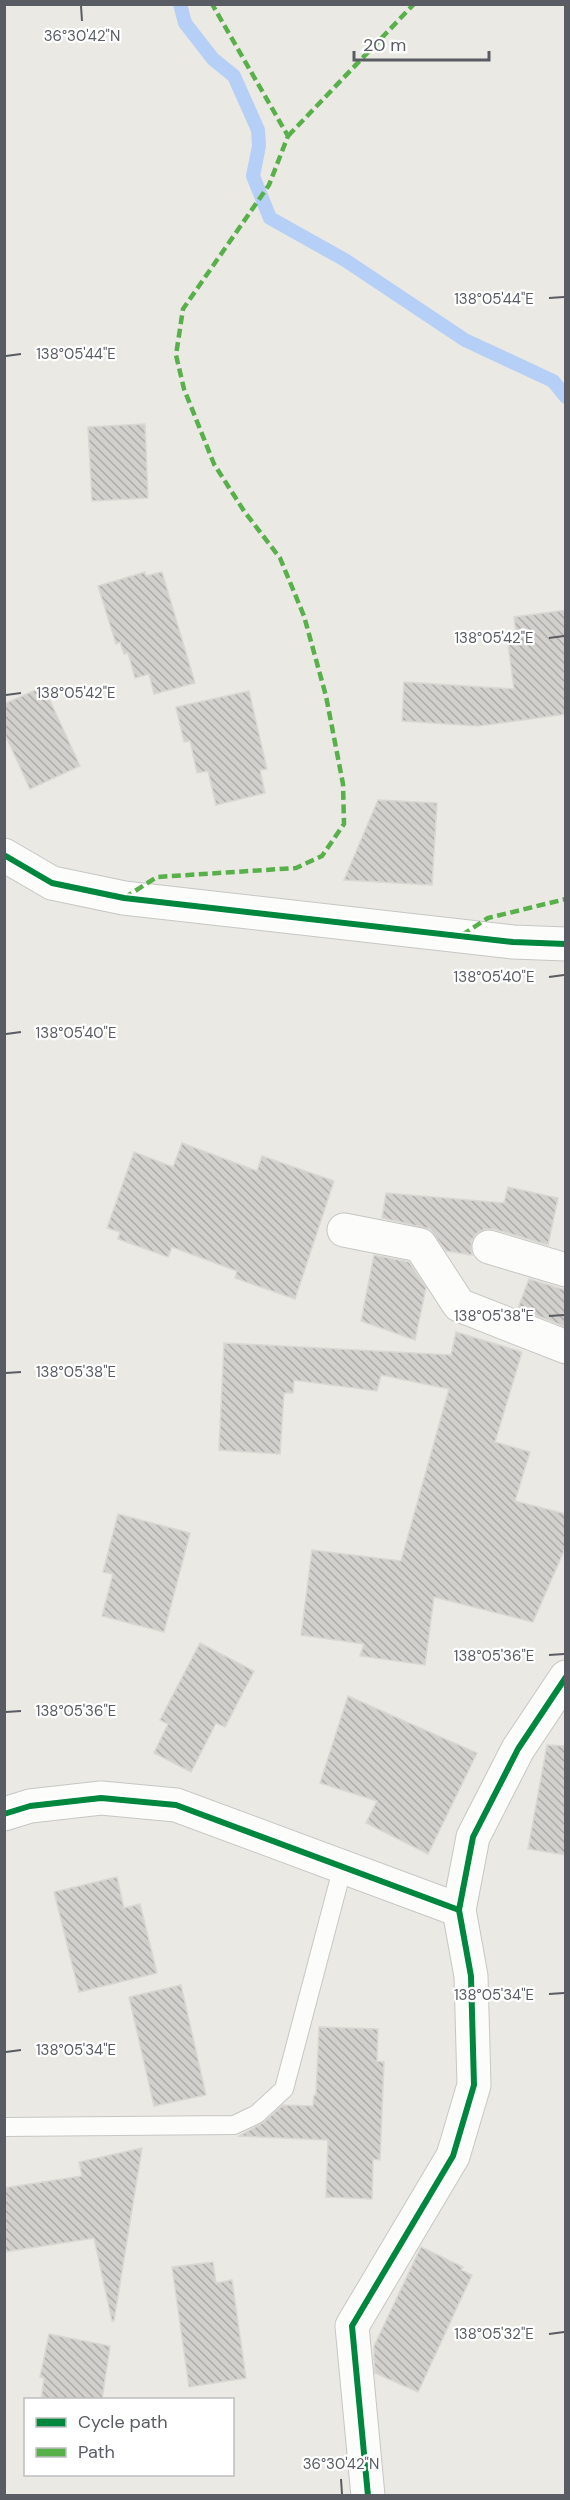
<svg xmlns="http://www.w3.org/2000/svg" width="570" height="2500" font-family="'DM Sans',sans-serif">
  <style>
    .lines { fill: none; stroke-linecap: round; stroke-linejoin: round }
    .stream { stroke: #b5cff7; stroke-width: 14 }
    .building { fill: url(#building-back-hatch); stroke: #dad8d2; stroke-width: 1.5 }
    .lane-casing { stroke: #c6c7c5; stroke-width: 20 }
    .street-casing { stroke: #c6c7c5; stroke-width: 35 }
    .lane { stroke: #fcfcfb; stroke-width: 18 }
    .street { stroke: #fcfcfb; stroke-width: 33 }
    .quiet { stroke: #58b04a; stroke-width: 4.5; stroke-dasharray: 9 4.5; stroke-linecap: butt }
    .cycleway-casing { stroke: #fff; stroke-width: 10 }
    .cycleway { stroke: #00873e; stroke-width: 6 }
    .ticks { fill: none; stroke: #595c62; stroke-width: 2 }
    .ticks-label { font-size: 15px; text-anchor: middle; fill: #595c62; stroke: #fff; stroke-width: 4.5; stroke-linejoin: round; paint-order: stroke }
  </style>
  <defs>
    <pattern id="building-back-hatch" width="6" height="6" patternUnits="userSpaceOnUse" patternTransform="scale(1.5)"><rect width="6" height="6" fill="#d1d0cc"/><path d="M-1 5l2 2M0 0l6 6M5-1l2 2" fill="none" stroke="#adaca9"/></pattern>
  </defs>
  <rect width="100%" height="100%" fill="#eae9e3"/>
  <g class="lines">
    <!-- stream -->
    <polyline class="stream" points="180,4 185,23 213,59 234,76 258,130 259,146 253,176 270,218 345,260 465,340 553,381 566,397"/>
  </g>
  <!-- building -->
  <g class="building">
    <polygon points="145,424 148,498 92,501 88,427"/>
    <polygon points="145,572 146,576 162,572 195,683 154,694 149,674 135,678 128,653 124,654 120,642 116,644 98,586"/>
    <polygon points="566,610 566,714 478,726 402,721 404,682 514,689 508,644 517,642 514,617"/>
    <polygon points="40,688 42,694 46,692 80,766 30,789 4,732 4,704"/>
    <polygon points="249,691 267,769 260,770 265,793 216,805 208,771 197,773 190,741 184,742 176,707"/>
    <polygon points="378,800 437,803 432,885 344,880"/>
    <polygon points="182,1143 257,1171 262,1156 334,1181 295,1299 235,1278 237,1271 172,1247 168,1257 118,1239 120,1232 107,1228 134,1152 173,1167"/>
    <polygon points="508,1187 558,1198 548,1245 494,1229 485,1229 477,1233 471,1241 472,1255 446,1251 430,1229 382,1218 386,1193 504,1203"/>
    <polygon points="374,1255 409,1262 426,1288 415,1340 361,1321"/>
    <polygon points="529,1279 566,1290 566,1327 518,1308"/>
    <polygon points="456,1332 522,1352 495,1442 530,1452 515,1501 566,1514 566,1546 533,1622 434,1597 425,1665 360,1656 364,1644 301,1635 312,1550 401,1561 449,1389 381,1375 377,1391 294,1380 293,1393 284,1393 280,1454 219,1450 224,1343 451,1355"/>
    <polygon points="118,1514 190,1533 164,1632 102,1616 113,1574 103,1572"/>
    <polygon points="200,1643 254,1671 225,1727 216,1723 191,1772 154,1753 168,1724 160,1720"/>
    <polygon points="348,1696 477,1753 428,1854 366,1823 377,1801 320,1783"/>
    <polygon points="547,1745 566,1746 566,1855 528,1849"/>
    <polygon points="117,1877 124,1908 140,1904 157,1973 79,1992 54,1892"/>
    <polygon points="181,1985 206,2095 154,2106 129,1997"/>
    <polygon points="319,2027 378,2029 377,2061 384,2062 380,2160 373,2159 372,2199 326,2197 328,2140 239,2136 264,2122 283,2105 313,2106 314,2095 316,2095"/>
    <polygon points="142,2148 114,2321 112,2321 94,2238 4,2252 4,2188 82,2176 79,2162"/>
    <polygon points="421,2247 463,2267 461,2270 472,2275 418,2392 375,2373 374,2358 374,2346"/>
    <polygon points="213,2262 216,2283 232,2280 246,2378 189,2387 172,2267"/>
    <polygon points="49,2334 110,2346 102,2400 41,2400 44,2378 40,2377"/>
  </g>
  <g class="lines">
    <defs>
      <polyline id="lane" points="4,2127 234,2125 257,2114 284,2089 343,1866"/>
      <g id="street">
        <polyline points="4,855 52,883 124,898 513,942 566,944"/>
        <polyline points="344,1230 420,1245 459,1305 566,1347"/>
        <polyline points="489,1247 566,1270"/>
        <polyline points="4,1814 30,1806 101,1798 176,1805 459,1910"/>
        <polyline points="368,2496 352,2326 453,2156 474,2085 471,1976 459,1910 473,1837 518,1749 566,1677"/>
      </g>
    </defs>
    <!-- lane casing -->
    <use href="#lane" class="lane-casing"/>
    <!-- street casing -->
    <use href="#street" class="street-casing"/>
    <!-- lane -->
    <use href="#lane" class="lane"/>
    <!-- street -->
    <use href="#street" class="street"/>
    <!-- quiet -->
    <g class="quiet">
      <polyline points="288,136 414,4"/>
      <polyline points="124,898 157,877 296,868 322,856 344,824 343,784 326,696 304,616 280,558 244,511 214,464 184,389 176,355 183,309 269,185 288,136 212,4"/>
      <polyline points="462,935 488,918 566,899"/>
    </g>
    <defs>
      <g id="cycleway">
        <polyline points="4,855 52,883 124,898 513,942 566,944"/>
        <polyline points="4,1814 30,1806 101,1798 176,1805 459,1910"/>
        <polyline points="368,2496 352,2326 453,2156 474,2085 471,1976 459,1910 473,1837 518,1749 566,1677"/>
      </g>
    </defs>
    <!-- cycleway casing -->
    <use href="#cycleway" class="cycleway-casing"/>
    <!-- cycleway -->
    <use href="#cycleway" class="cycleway"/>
  </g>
  <!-- ticks -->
  <path class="ticks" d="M81,6l1,15M549,298l15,-1M6,356l15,-2M549,638l15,-2M6,695l15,-2M549,977l15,-2M6,1034l15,-2M549,1316l15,-1M6,1373l15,-1M549,1655l15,-1M6,1712l15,-1M549,1994l15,-1M6,2052l15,-2M549,2334l15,-2M341,2479l1,15"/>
  <g class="ticks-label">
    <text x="82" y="41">36°30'42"N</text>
    <text x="494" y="304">138°05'44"E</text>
    <text x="76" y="359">138°05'44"E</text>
    <text x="494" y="643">138°05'42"E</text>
    <text x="76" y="698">138°05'42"E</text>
    <text x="494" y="982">138°05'40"E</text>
    <text x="76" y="1038">138°05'40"E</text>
    <text x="494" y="1321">138°05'38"E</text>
    <text x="76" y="1377">138°05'38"E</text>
    <text x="494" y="1661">138°05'36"E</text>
    <text x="76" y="1716">138°05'36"E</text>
    <text x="494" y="2000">138°05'34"E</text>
    <text x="76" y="2055">138°05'34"E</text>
    <text x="494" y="2339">138°05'32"E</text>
    <text x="341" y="2469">36°30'42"N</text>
  </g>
  <!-- border -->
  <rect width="570" height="2500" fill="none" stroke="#595c62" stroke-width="12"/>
  <!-- legend -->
  <rect x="24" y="2398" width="210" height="78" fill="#ffffff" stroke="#bdbec0" stroke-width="1.5"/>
  <rect x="36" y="2418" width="30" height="9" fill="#00873e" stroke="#bdbec0" stroke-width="1.5"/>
  <text x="78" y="2428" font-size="18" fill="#595c62">Cycle path</text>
  <rect x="36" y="2448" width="30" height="9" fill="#58b04a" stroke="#bdbec0" stroke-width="1.5"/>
  <text x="78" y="2458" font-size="18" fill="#595c62">Path</text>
  <!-- scale -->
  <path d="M354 51v9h135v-9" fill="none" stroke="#595c62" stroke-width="3"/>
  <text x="363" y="51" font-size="18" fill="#595c62" stroke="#ffffff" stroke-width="4.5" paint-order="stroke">20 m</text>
</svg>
